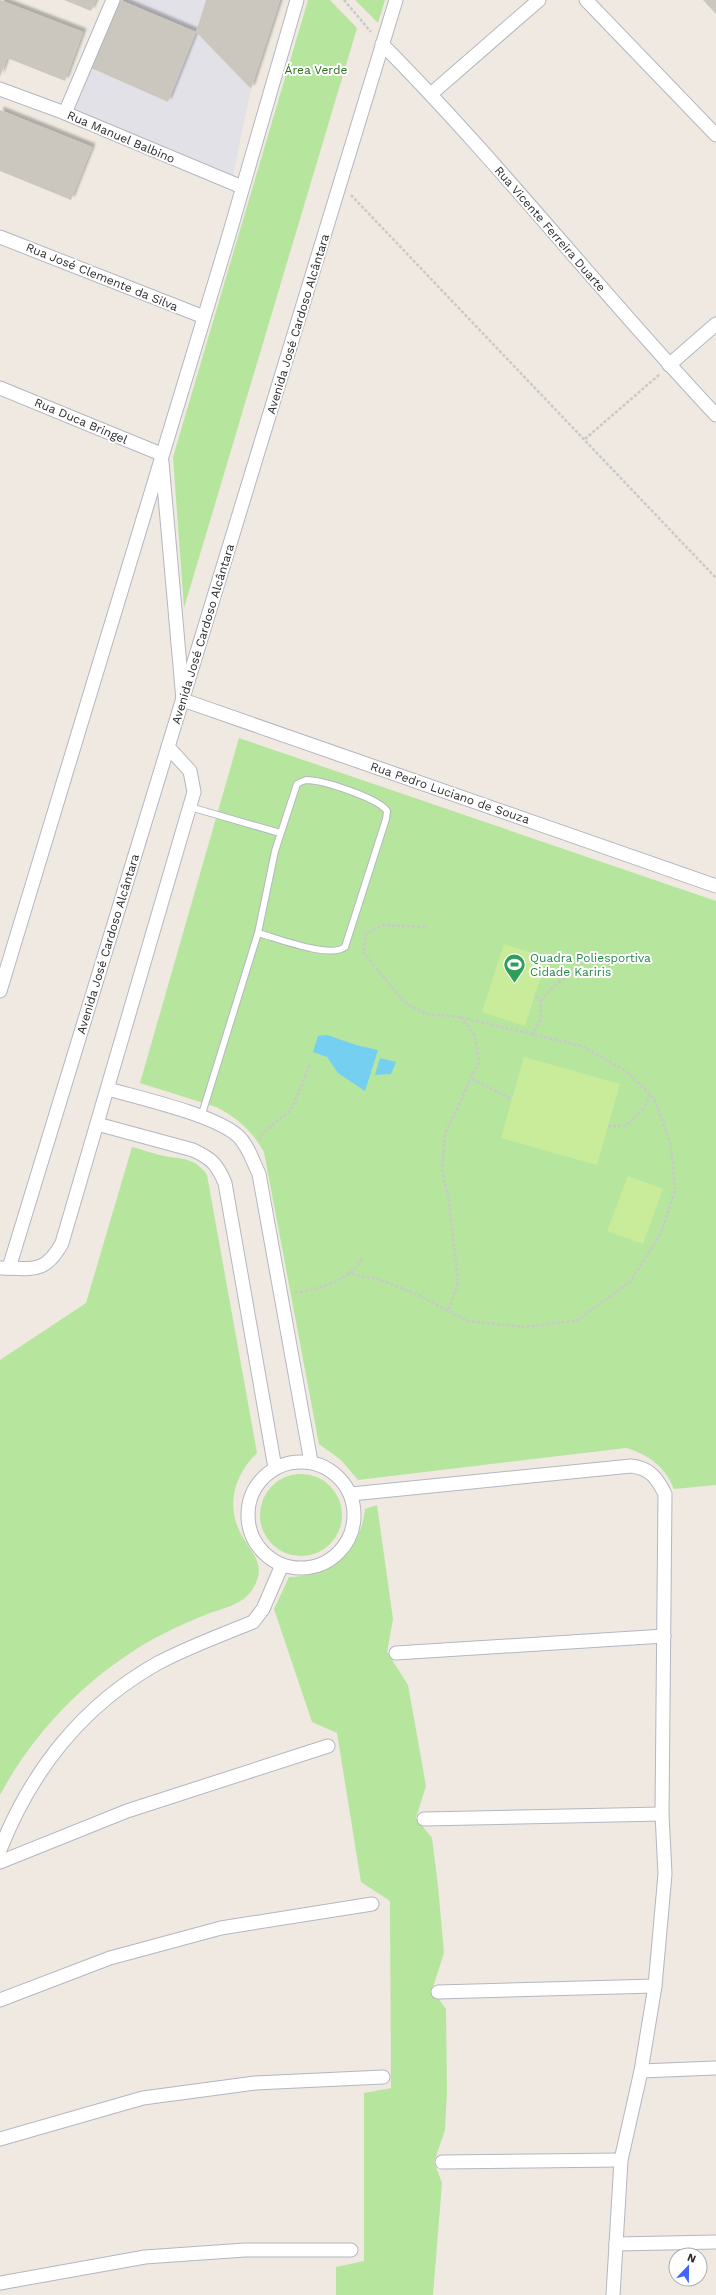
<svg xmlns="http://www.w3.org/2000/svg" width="716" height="2295" font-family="'Work Sans',sans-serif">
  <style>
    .industrial { fill: #e3e1e8 }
    .green { fill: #b6e59e }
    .pitch { fill: #c9ec9a }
    .water { fill: #75cff0 }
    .building { fill: #cbc7bf; filter: url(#shadow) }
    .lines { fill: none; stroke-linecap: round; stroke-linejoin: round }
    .service-casing { stroke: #b4b7c1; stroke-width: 8 }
    .minor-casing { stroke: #b4b7c1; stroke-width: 15 }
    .path { stroke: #c9c9c9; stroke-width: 2.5; stroke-dasharray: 3 2; stroke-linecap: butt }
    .service { stroke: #fff; stroke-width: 6 }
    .minor { stroke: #fff; stroke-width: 13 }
    .labels { text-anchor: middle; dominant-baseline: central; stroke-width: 4; stroke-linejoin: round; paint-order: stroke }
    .park-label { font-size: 12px; fill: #2c6e1b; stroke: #fff }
    .street-label { font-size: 12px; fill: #2e2e2e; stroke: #fff }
    .leisure-label { font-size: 12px; fill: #27864d; stroke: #fff; text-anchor: start }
  </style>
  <defs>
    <filter id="shadow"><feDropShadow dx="3.5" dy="-3.5" stdDeviation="1" flood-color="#0004"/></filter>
  </defs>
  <rect width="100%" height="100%" fill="#efe9e1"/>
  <!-- industrial -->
  <polygon class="industrial" points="121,0 206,0 196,32 251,89 233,175 75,110 91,68 168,102 196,32"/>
  <!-- green -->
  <g class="green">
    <polygon points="308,0 330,0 357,28 184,608 173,457"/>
    <polygon points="355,0 385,0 378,23"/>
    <path d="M239,738l477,163v584l-42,4c-9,-22 -24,-34 -48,-41l-268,32 -17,-20 -22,-16 -55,-292c-12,-21 -26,-34 -48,-45l-76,-24z"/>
    <path d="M132,1147c12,3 25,8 37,10 17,2 28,3 38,18l50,278c-21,20 -31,49 -18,77 9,21 31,33 13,60 -11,16 -30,18 -47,25 -18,7 -35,15 -52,24 -65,37 -118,91 -153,156v-435l86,-57z"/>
    <circle cx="301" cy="1515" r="41"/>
    <path d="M377,1505l16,114 -6,33 21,33 12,67 6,34 -10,32 16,20 6,48 6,67 -12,37 14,19 1,82 -2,39 -11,32 8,21 -9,112h-97v-28l28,-6v-168l27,-5 -1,-187 -29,-19 -24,-149 -25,-11 -38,-113 15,-32c43,-1 71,-25 76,-68z"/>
  </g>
  <!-- pitch -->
  <g class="pitch">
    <polygon points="504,944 547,958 525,1026 482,1012"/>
    <polygon points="524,1057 620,1084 597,1165 501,1138"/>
    <polygon points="628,1176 663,1189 643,1244 607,1231"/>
  </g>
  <!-- water -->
  <g class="water">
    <polygon points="327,1035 356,1045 378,1050 365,1091 338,1073 327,1057 313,1052 318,1036"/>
    <polygon points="380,1058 396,1062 391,1074 375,1075"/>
  </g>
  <!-- building -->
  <g class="building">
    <polygon points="0,0 83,32 65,81 7,58 0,77"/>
    <polygon points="64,0 96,0 91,11"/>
    <polygon points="120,0 196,32 206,0 280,0 251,89 196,32 168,102 91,68"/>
    <polygon points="703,0 716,0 716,14"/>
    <polygon points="0,110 92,147 71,200 0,171"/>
  </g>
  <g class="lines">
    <defs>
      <g id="service">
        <polyline points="190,807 280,833"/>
        <path d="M201,1117l57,-184 17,-82 22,-67c3,-2 6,-3 9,-4 17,0 72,18 81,31l-1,8 -41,128c-15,12 -68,-9 -87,-14"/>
      </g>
      <g id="minor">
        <polyline points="586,0 716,135"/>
        <path d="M382,44c117,118 220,250 334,371"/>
        <polyline points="0,89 65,113 242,187"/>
        <polyline points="431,94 539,0"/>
        <polyline points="65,113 113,0"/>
        <polyline points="0,237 204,317"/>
        <polyline points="669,365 716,324"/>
        <polyline points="0,388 161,454"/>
        <polyline points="162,462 183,700 716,886"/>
        <polyline points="0,991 227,242 297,0"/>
        <path d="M108,1089c32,9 107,26 130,47 10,9 15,26 21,38l52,288"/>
        <path d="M97,1124l96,26c19,9 24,14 32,33l50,285"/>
        <path d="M2,1268c31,1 44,5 60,-25l132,-451 -4,-21 -22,-24"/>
        <polyline points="9,1268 396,0"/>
        <circle cx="301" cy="1515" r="53"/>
        <path d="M351,1494l280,-28c19,2 26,12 34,28l-3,320 3,60 -10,112 -14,85 -20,89 -8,135"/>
        <polyline points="396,1653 664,1636"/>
        <polyline points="424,1819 662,1814"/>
        <path d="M0,1850c31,-79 83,-145 158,-187 30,-16 63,-28 95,-41l10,-13 19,-44"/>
        <polyline points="0,1862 127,1811 328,1746"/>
        <polyline points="438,1992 655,1986"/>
        <polyline points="0,2000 110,1958 221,1928 372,1904"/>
        <polyline points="641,2071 715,2068"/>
        <polyline points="0,2139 143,2098 255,2083 383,2077"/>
        <polyline points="442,2162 621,2160"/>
        <polyline points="616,2244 716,2242"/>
        <polyline points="0,2283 145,2257 245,2250 351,2250"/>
      </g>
    </defs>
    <!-- service casing -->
    <use href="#service" class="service-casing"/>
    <!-- minor casing -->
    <use href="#minor" class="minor-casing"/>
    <!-- path -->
    <g class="path">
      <polyline points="344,0 371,32"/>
      <polyline points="351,195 716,578"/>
      <polyline points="585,439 660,374"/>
      <polyline points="425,927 383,925 366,934 363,952 405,1003 427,1014 460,1017"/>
      <path d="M541,1001c13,-16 21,-25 42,-30"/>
      <polyline points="532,1035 541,1019 541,1001 535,994"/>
      <polyline points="472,1079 512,1099"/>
      <polyline points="608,1126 626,1126 645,1107 650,1094"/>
      <polyline points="259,1140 264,1132 291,1110 310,1065"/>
      <polyline points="347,1273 378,1279 416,1294 468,1321 523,1327 576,1321 630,1282 661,1233 675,1190 671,1145 654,1098 626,1071 582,1046 460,1017 475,1036 479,1061 445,1134 442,1170 449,1201 458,1283 448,1311"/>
      <path d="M295,1293c21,-3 59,-14 67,-35"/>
    </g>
    <!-- service -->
    <use href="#service" class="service"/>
    <!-- minor -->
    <use href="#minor" class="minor"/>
  </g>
  <!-- icons -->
  <defs>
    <symbol id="stadium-pin" viewBox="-11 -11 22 30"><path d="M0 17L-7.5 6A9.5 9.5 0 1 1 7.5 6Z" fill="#2e9e5b" stroke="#fff"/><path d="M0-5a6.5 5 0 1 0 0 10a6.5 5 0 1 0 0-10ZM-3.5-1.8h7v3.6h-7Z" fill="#fff"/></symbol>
  </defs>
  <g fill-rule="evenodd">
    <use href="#stadium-pin" x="502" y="952" width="25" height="34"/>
  </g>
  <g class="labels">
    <!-- park labels -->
    <g class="park-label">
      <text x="316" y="70">Área Verde</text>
    </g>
    <!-- street labels -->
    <g class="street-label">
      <text transform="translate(121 137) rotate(23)">Rua Manuel Balbino</text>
      <text transform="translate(550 229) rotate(49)">Rua Vicente Ferreira Duarte</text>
      <text transform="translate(102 277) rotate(22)">Rua José Clemente da Silva</text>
      <text transform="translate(298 324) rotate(-73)">Avenida José Cardoso Alcântara</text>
      <text transform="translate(81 421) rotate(23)">Rua Duca Bringel</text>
      <text transform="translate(203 634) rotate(-73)">Avenida José Cardoso Alcântara</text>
      <text transform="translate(450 793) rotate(19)">Rua Pedro Luciano de Souza</text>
      <text transform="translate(108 944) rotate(-73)">Avenida José Cardoso Alcântara</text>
    </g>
    <!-- leisure labels -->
    <g class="leisure-label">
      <text x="530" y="958">Quadra Poliesportiva<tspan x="530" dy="14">Cidade Kariris</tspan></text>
    </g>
  </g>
  <!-- north arrow -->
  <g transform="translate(688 2267) rotate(22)"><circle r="19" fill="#ffffff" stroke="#ababab"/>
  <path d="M0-3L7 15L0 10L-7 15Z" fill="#4264fb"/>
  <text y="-6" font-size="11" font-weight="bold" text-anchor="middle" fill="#2e2e2e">N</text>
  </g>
</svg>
